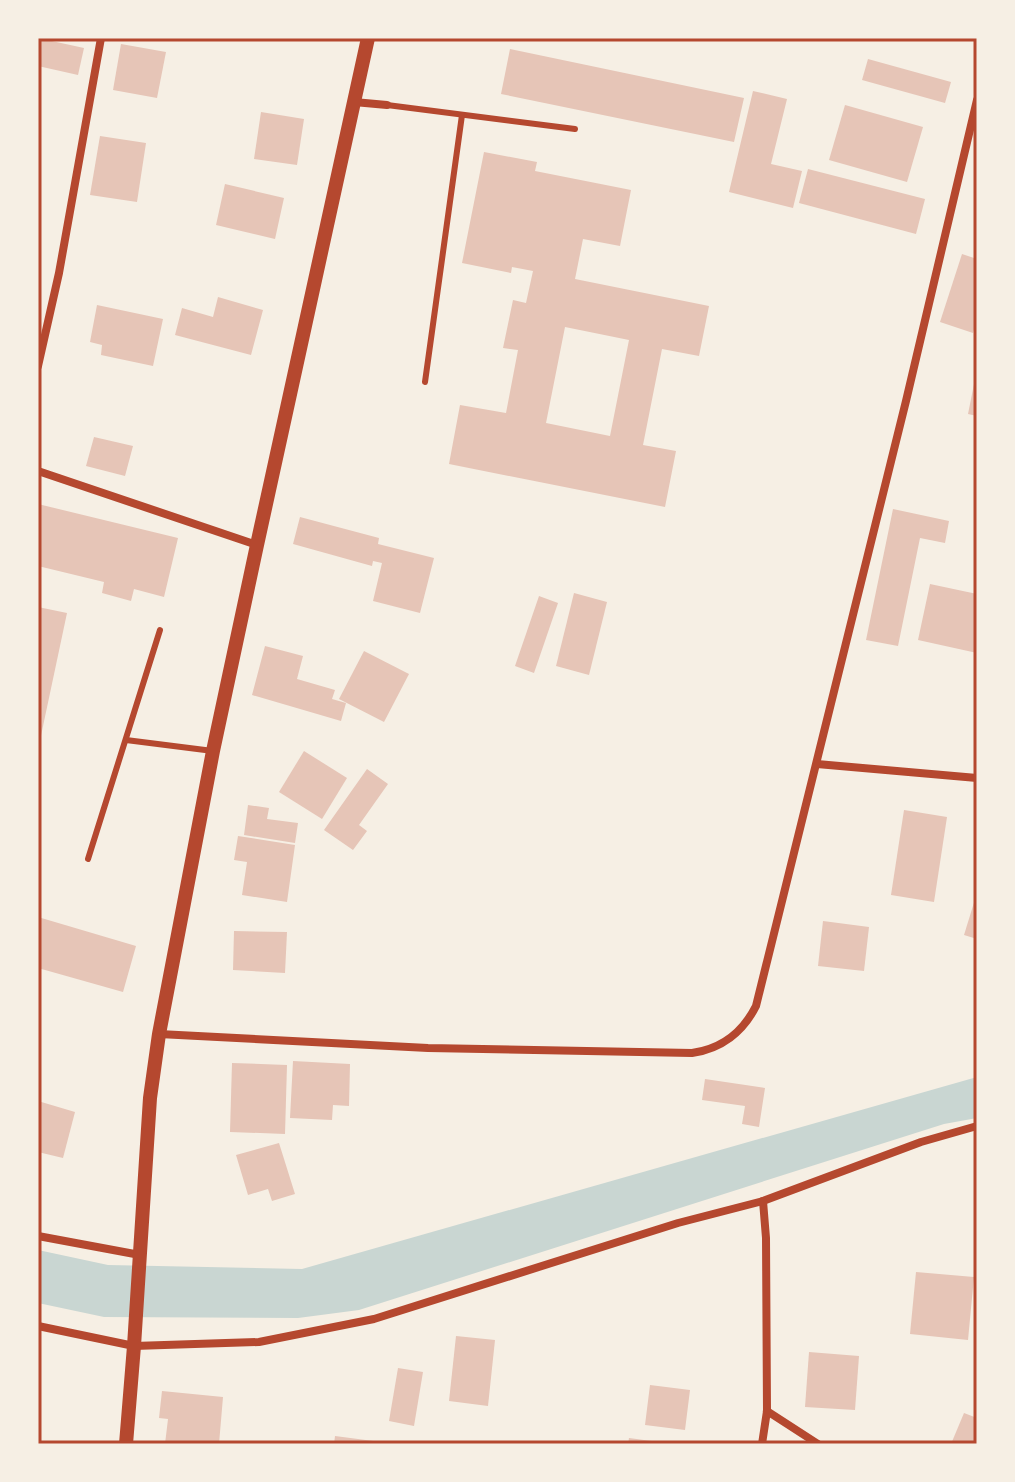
<svg xmlns="http://www.w3.org/2000/svg" width="1015" height="1482" font-family="'Fira Sans Condensed',sans-serif">
  <style>
    .water { fill: #c9d6d2 }
    .building { fill: #e6c5b7; fill-rule: evenodd }
    .lines { fill: none; stroke-linecap: round; stroke-linejoin: round }
    .service { stroke: #b5482f; stroke-width: 6 }
    .minor { stroke: #b5482f; stroke-width: 8 }
    .tertiary { stroke: #b5482f; stroke-width: 14 }
    .neatline { fill: none; stroke: #b5482f; stroke-width: 3 }
  </style>
  <rect width="100%" height="100%" fill="#f6efe4"/>
  <!-- water -->
  <polygon class="water" points="977,1077 977,1118 944,1124 359,1310 298,1318 104,1317 38,1303 38,1250 108,1265 302,1269"/>
  <!-- building -->
  <g class="building">
    <polygon points="38,38 84,48 78,75 38,66"/>
    <polygon points="121,44 166,52 157,98 113,90"/>
    <polygon points="510,49 744,98 734,142 501,94"/>
    <polygon points="868,59 951,82 945,103 862,80"/>
    <polygon points="753,91 787,99 771,164 802,171 793,208 729,192"/>
    <polygon points="845,105 923,127 907,182 829,160"/>
    <polygon points="261,112 304,119 297,165 254,159"/>
    <polygon points="100,136 146,143 137,202 90,195"/>
    <path d="M484,152l53,10 -2,9 96,19 -11,56 -37,-7 -8,40 134,27 -10,50 -37,-7 -19,96 33,6 -11,56 -216,-43 11,-59 46,8 12,-63 -15,-2 10,-48 13,3 7,-32 -21,-4 -1,6 -49,-10zM565,327l64,13 -19,96 -64,-13z"/>
    <polygon points="808,169 925,199 916,234 799,203"/>
    <polygon points="225,184 284,198 275,239 216,225"/>
    <polygon points="962,254 977,259 977,318 973,333 940,322"/>
    <polygon points="218,297 263,310 251,355 175,335 182,308 213,317"/>
    <polygon points="97,305 163,319 153,366 101,355 102,345 90,342"/>
    <polygon points="976,374 977,374 977,416 968,414"/>
    <polygon points="94,437 133,446 125,476 86,466"/>
    <polygon points="38,504 178,538 164,597 134,589 131,601 102,593 104,582 38,566"/>
    <polygon points="893,509 949,521 945,543 920,538 898,646 866,640"/>
    <polygon points="300,517 379,538 378,544 434,558 420,613 373,601 382,563 373,561 372,566 293,544"/>
    <polygon points="930,584 977,594 977,653 918,640"/>
    <polygon points="574,593 607,602 589,675 556,666"/>
    <polygon points="539,596 558,603 534,673 515,666"/>
    <polygon points="38,607 67,613 39,745 38,745"/>
    <polygon points="265,646 303,656 297,679 335,690 332,699 346,703 341,721 252,695"/>
    <polygon points="364,651 409,674 384,722 339,699"/>
    <polygon points="304,751 347,778 322,819 279,792"/>
    <polygon points="367,769 388,784 359,825 367,831 353,850 324,830"/>
    <polygon points="248,805 269,808 267,819 298,823 295,843 244,835"/>
    <polygon points="904,810 947,817 934,902 891,895"/>
    <polygon points="238,836 295,845 287,902 242,895 247,862 234,860"/>
    <polygon points="976,896 977,897 977,939 964,935"/>
    <polygon points="38,917 136,946 123,992 38,968"/>
    <polygon points="823,921 869,927 864,971 818,966"/>
    <polygon points="234,931 287,932 285,973 233,970"/>
    <polygon points="293,1061 350,1064 349,1106 333,1105 332,1120 290,1118"/>
    <polygon points="232,1063 287,1065 285,1134 230,1132"/>
    <polygon points="705,1079 765,1088 759,1127 742,1124 745,1106 702,1100"/>
    <polygon points="38,1101 75,1112 63,1158 38,1152"/>
    <polygon points="279,1143 295,1194 272,1201 268,1189 248,1195 236,1155"/>
    <polygon points="916,1272 974,1277 968,1340 910,1334"/>
    <polygon points="456,1336 495,1340 488,1406 449,1401"/>
    <polygon points="809,1352 859,1356 855,1410 805,1407"/>
    <polygon points="398,1368 423,1372 414,1426 389,1421"/>
    <polygon points="650,1385 690,1390 685,1430 645,1425"/>
    <polygon points="162,1391 223,1397 219,1444 165,1444 168,1419 159,1418"/>
    <polygon points="964,1413 977,1418 977,1444 951,1444"/>
    <polygon points="335,1436 381,1442 381,1444 334,1444"/>
    <polygon points="629,1438 659,1442 659,1444 628,1444"/>
  </g>
  <g class="lines">
    <!-- service -->
    <g class="service">
      <polyline points="387,105 575,129"/>
      <polyline points="425,382 462,115"/>
      <polyline points="126,740 213,751"/>
      <polyline points="88,859 160,630"/>
    </g>
    <!-- minor -->
    <g class="minor">
      <polyline points="354,102 387,105"/>
      <polyline points="38,366 59,273 101,38"/>
      <polyline points="38,471 257,545"/>
      <polyline points="817,764 977,778"/>
      <path d="M159,1034l269,14 264,5c29,-4 51,-21 64,-47l150,-605 71,-301"/>
      <polyline points="38,1236 140,1255"/>
      <polyline points="38,1326 134,1346 259,1342 374,1319 678,1223 763,1201 921,1142 977,1126"/>
      <polyline points="767,1411 818,1444"/>
      <polyline points="762,1444 767,1411 766,1238 763,1201"/>
    </g>
    <!-- tertiary -->
    <polyline class="tertiary" points="126,1444 134,1346 150,1098 159,1034 213,751 257,545 368,38"/>
  </g>
  <!-- border -->
  <rect width="1015" height="1482" fill="none" stroke="#f6efe4" stroke-width="80"/>
  <rect x="40" y="40" width="935" height="1402" class="neatline"/>
</svg>
